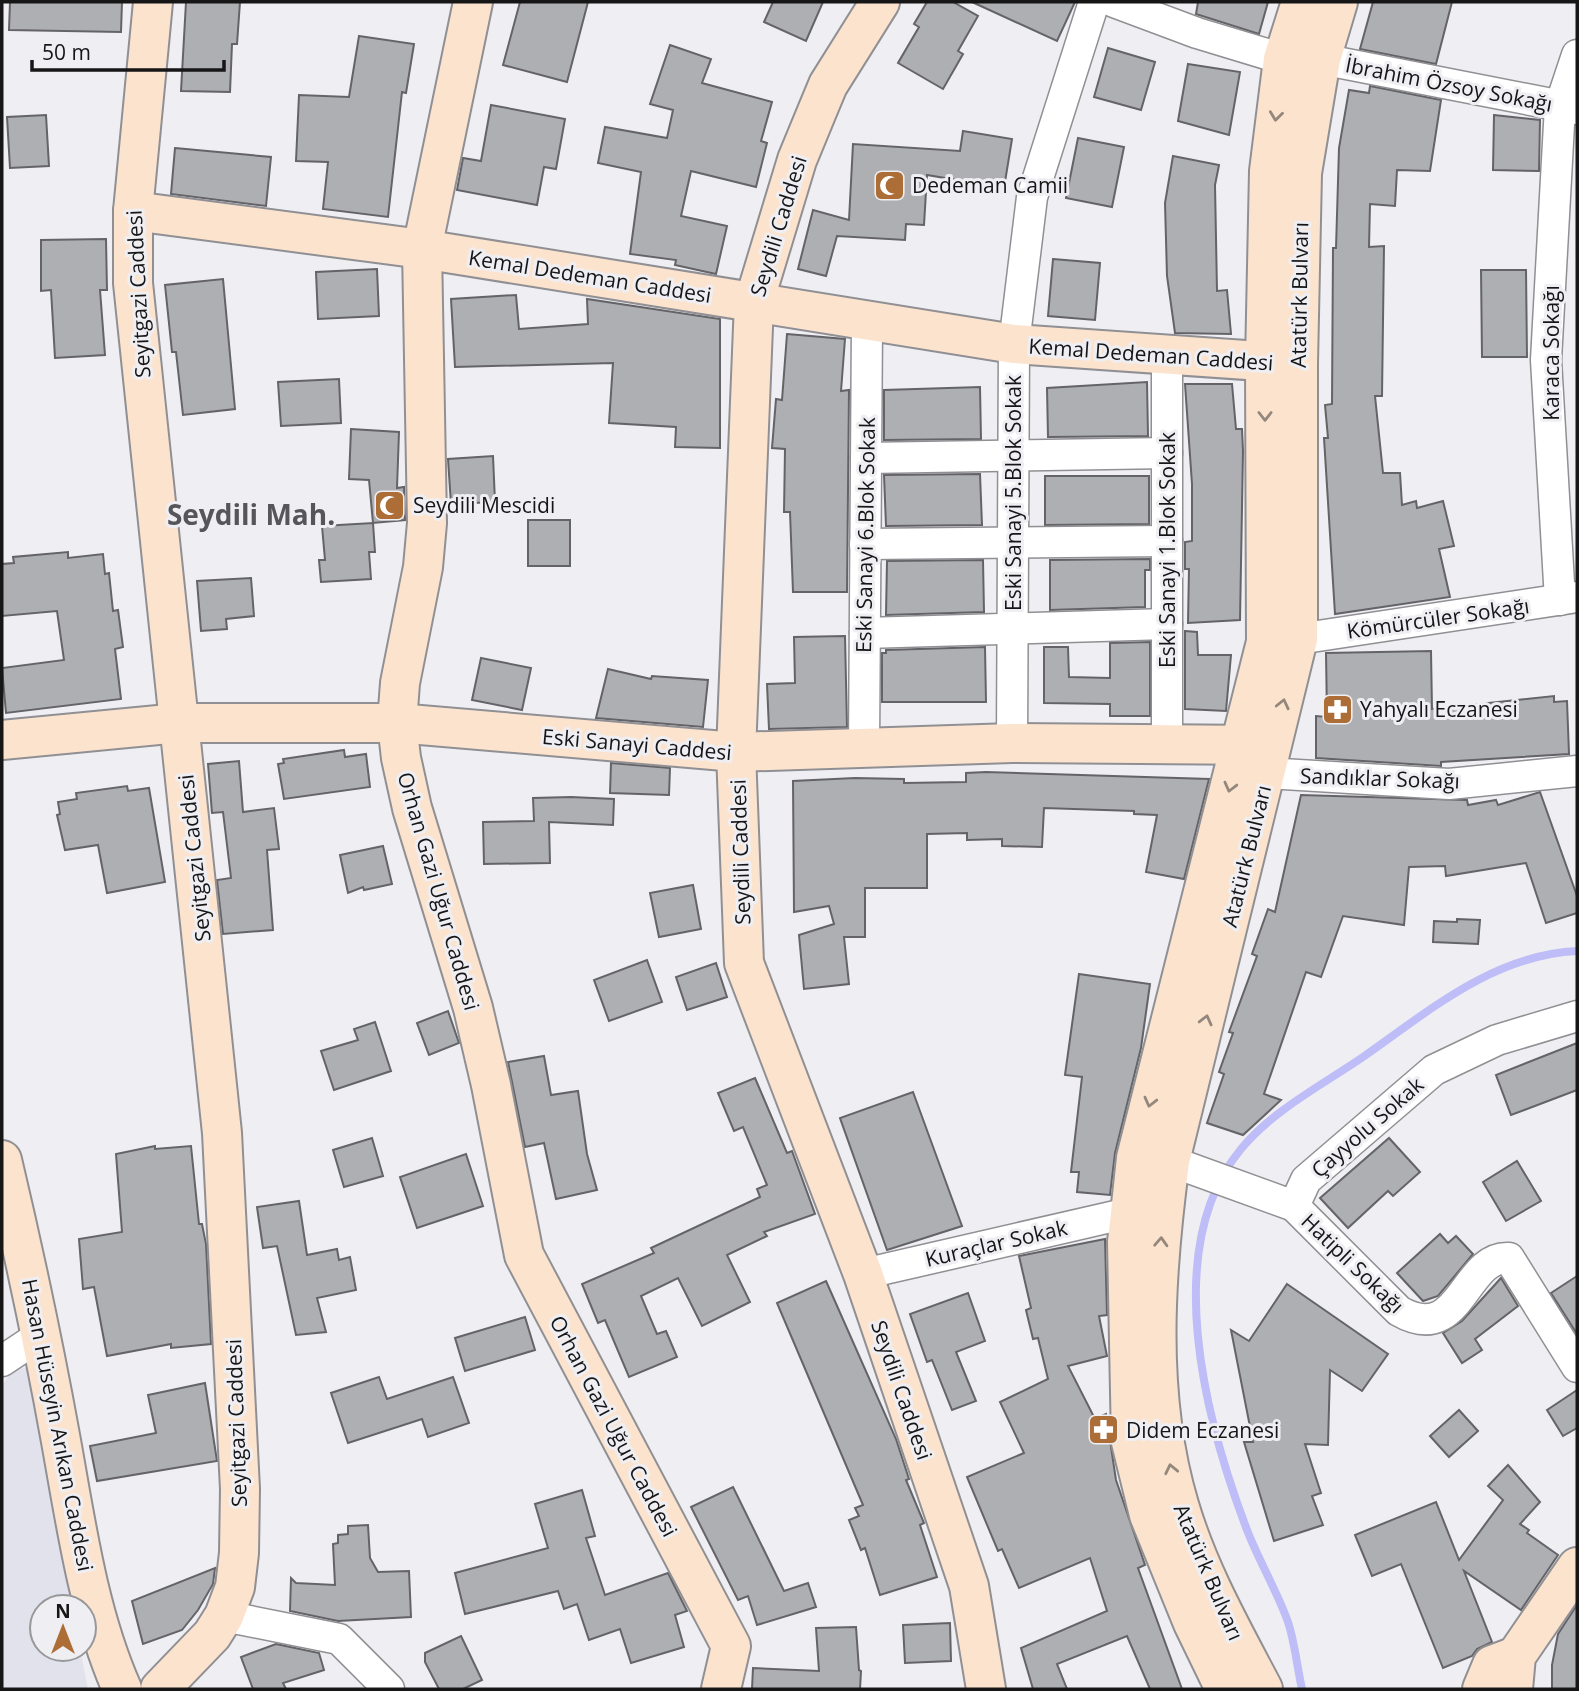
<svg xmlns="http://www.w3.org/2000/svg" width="1579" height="1691" font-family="'Open Sans',sans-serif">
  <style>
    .built { fill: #e2e2ed }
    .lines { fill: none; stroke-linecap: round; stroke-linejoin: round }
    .stream { stroke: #bebdf8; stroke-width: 8 }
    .building { fill: #aeafb2; stroke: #646468; stroke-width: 2 }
    .street-casing { stroke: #909094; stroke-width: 33 }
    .secondary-casing { stroke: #909094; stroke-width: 42 }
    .street { stroke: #fff; stroke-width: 30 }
    .secondary { stroke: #fce3ce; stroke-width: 38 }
    .oneway { stroke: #94877c }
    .labels { text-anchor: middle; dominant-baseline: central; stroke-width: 6; stroke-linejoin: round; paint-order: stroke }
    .street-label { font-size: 21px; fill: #161617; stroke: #efeff3 }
    .poi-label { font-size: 21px; fill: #161617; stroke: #efeff3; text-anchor: start }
    .district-label { font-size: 28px; font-weight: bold; fill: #565659; stroke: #efeff3 }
  </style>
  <rect width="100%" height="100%" fill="#efeff3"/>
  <!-- built -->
  <polygon class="built" points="29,1367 73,1607 42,1607 42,1649 80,1649 88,1689 2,1689 2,1386 12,1370"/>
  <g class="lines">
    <!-- stream -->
    <path class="stream" d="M1302,1689c-5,-22 -7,-46 -14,-67 -11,-31 -29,-61 -41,-92 -41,-108 -88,-282 -6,-381 31,-38 81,-64 122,-92 66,-46 130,-102 214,-106"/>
  </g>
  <!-- building -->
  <g class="building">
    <polygon points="10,2 122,2 121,32 9,30"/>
    <polygon points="186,2 240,2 237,44 232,44 230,92 181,91"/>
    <polygon points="520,2 588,2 567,82 503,65"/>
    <polygon points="773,2 823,2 806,41 764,22"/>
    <polygon points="927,2 953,2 978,16 958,51 963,54 943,89 898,63 919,27 914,24"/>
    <polygon points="972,2 1075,2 1057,41"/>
    <polygon points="1198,2 1268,2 1259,34 1196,14"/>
    <polygon points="1373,2 1452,2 1436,64 1360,49"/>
    <polygon points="359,36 414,44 406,93 402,92 388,217 323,209 328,162 296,161 299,95 349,97"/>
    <polygon points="670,45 711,59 702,83 772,102 761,141 767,143 756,187 691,171 681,216 727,226 716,274 675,265 676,260 630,254 641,172 598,163 605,127 667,138 673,110 650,104"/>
    <polygon points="1108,48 1155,62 1141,110 1094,97"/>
    <polygon points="1188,64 1240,72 1229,135 1178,121"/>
    <polygon points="1370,86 1441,100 1430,171 1397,170 1395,206 1370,204 1369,247 1384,246 1382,396 1375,396 1383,473 1400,473 1402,505 1416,501 1417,508 1443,501 1454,546 1439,549 1450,597 1335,614 1324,438 1328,438 1325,405 1332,404 1333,248 1336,248 1339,148 1349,90 1369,93"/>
    <polygon points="491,105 565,119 556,169 544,167 537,205 457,190 463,158 481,161"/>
    <polygon points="46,115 49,166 10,168 7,117"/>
    <polygon points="1494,115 1540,120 1539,171 1493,170"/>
    <polygon points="963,131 1012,139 1004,188 927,175 924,225 906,224 905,240 837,236 826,276 798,269 813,210 849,220 853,144 960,151"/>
    <polygon points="1078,138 1124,147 1112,207 1066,198"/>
    <polygon points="175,148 271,157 266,206 171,194"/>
    <polygon points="1173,156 1219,165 1215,185 1217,291 1227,290 1231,334 1175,333 1167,276 1165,203"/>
    <polygon points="106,239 107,290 100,290 105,355 55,358 51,290 41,291 41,240"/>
    <polygon points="1053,259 1100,263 1095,320 1048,316"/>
    <polygon points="377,269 379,316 318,319 316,272"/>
    <polygon points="1481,270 1526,270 1527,357 1482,357"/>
    <polygon points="223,279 235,409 183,415 176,352 172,352 165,285"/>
    <polygon points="516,295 519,329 588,324 587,299 720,319 720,448 675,447 676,427 609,423 613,363 455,367 451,299"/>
    <polygon points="787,334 845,339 841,391 849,390 847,592 793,592 790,512 784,512 785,449 772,448 776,399 782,400"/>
    <polygon points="339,379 341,423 281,426 278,382"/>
    <polygon points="1147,382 1148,436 1048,437 1047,388"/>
    <polygon points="1185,384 1232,384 1236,429 1242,429 1243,451 1240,620 1188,623 1189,569 1185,569 1185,542 1192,541 1192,484"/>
    <polygon points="980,387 981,439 884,440 884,390"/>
    <polygon points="351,429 399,432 397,488 404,487 405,520 373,523 369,480 349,479"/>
    <polygon points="493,456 495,502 451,504 448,459"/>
    <polygon points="980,474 982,525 886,526 884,475"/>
    <polygon points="1045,476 1149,476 1149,524 1045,525"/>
    <rect x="528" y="520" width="42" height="46"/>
    <polygon points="373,523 375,552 369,552 371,579 321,582 319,560 325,560 322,526"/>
    <polygon points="68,552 68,558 103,554 105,574 109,573 113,611 118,610 123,647 115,649 121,699 6,713 2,668 64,660 57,611 2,616 2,564 14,563 13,557"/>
    <polygon points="1150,559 1150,570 1145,570 1145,607 1050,610 1050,560"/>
    <polygon points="983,560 984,612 886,615 887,561"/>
    <polygon points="251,578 254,616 226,619 227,629 201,631 197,581"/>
    <polygon points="1185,631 1197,632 1198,655 1231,655 1226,711 1185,709"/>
    <polygon points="845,636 847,727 769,729 767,684 795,683 794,637"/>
    <polygon points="1150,642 1150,716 1110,716 1110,704 1044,703 1044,647 1068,647 1069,677 1110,678 1110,643"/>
    <polygon points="985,647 986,702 882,702 882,653 886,653 886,650"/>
    <polygon points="1431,651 1432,709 1554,696 1554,702 1567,701 1569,754 1441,762 1441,766 1316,758 1316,716 1327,717 1326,653"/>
    <polygon points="481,658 531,668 522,710 472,700"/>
    <polygon points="608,669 651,679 652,676 708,680 703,727 596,718"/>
    <polygon points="344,750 345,757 366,754 370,787 284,799 278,764 284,763 283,759"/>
    <polygon points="239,761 243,812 274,808 279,849 267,850 273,930 223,934 217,880 231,878 223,812 212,813 208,764"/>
    <polygon points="611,763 670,768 669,795 610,793"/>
    <polygon points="986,772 1209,779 1184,879 1146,872 1157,815 1134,814 1134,811 1044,808 1042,847 1002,846 1002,839 967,840 967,833 927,834 927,888 865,888 865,937 844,937 849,984 804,989 799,935 834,924 829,906 794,912 793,781 855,778 904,779 904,783 966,782 966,773"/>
    <polygon points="127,786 128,791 149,788 165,882 107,893 98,845 65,850 57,815 60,814 58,802 77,799 76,793"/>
    <polygon points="1540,792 1577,896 1577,913 1546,923 1526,863 1446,876 1445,866 1409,867 1404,925 1343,916 1321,977 1306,972 1264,1094 1281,1100 1243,1135 1207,1123 1224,1074 1219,1072 1233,1033 1229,1032 1257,956 1252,954 1268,909 1275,912 1301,795 1467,800 1468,805 1496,800 1498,805"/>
    <polygon points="571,797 614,799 613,825 549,822 550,863 484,864 483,822 534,821 533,798"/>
    <polygon points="383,846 392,884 364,890 363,887 348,893 340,855"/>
    <polygon points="693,885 701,929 659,937 650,893"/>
    <polygon points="1457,919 1480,920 1478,944 1433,942 1434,921 1457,922"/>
    <polygon points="647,960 662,1002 609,1021 594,980"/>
    <polygon points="716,963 727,997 687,1010 676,977"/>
    <polygon points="1079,974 1150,984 1141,1048 1115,1153 1110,1195 1077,1192 1079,1172 1071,1172 1082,1077 1065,1075"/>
    <polygon points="448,1011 459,1043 429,1055 417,1023"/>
    <polygon points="375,1022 391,1071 334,1090 321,1051 358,1040 354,1029"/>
    <polygon points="1577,1043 1577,1090 1511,1115 1496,1075"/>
    <polygon points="544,1056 551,1095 578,1091 587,1154 597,1190 556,1199 544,1143 525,1147 508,1062"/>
    <polygon points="755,1078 787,1153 792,1151 815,1214 764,1232 767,1236 727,1255 750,1302 702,1326 678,1278 641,1296 657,1334 666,1331 677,1357 629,1377 605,1320 598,1323 582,1284 654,1253 651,1248 760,1197 757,1189 767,1185 743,1127 734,1131 718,1093"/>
    <polygon points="913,1092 962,1226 887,1250 840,1118"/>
    <polygon points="372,1138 383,1176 344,1187 333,1150"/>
    <polygon points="1389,1138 1420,1172 1393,1196 1388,1191 1348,1228 1320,1198"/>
    <polygon points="155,1146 155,1149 191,1146 199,1224 202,1224 206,1244 211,1344 171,1348 171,1344 107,1356 94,1287 83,1289 79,1239 122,1232 116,1154"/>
    <polygon points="466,1154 483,1206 417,1228 400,1177"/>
    <polygon points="1517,1161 1541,1201 1506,1221 1483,1182"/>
    <polygon points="299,1201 307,1255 337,1249 339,1260 350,1257 356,1290 317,1298 326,1332 296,1335 277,1246 263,1248 257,1207"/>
    <polygon points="1440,1234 1448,1243 1456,1236 1473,1254 1438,1296 1423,1301 1397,1273"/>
    <polygon points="1105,1239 1107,1315 1099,1316 1107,1356 1068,1366 1095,1419 1106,1414 1116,1480 1145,1565 1138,1568 1182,1689 1150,1689 1127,1636 1057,1664 1067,1689 1033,1689 1021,1648 1107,1611 1090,1558 1019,1588 1002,1549 998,1551 967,1477 1024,1453 1000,1402 1048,1379 1038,1338 1033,1339 1026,1310 1031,1308 1019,1256"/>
    <polygon points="1577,1276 1577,1334 1551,1293"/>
    <polygon points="1501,1278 1518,1306 1475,1339 1482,1350 1462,1363 1443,1333 1462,1321"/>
    <polygon points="826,1281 896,1439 909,1479 906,1480 924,1523 920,1525 937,1577 880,1595 865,1548 861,1550 849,1520 859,1516 855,1508 863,1505 777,1303"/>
    <polygon points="1287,1284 1388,1354 1362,1391 1330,1370 1328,1445 1305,1444 1321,1493 1312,1496 1323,1525 1274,1541 1244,1442 1253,1442 1231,1330 1249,1341"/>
    <polygon points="968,1293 985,1341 956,1352 976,1401 952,1410 932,1360 927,1362 910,1314"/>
    <polygon points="525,1317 535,1350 465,1371 455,1338"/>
    <polygon points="379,1377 387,1399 453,1377 469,1423 428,1437 422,1419 348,1443 331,1393"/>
    <polygon points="205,1383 217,1461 97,1481 90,1446 156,1433 148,1395"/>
    <polygon points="1577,1390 1577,1428 1563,1436 1547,1410"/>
    <polygon points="1459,1410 1478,1431 1449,1457 1430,1436"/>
    <polygon points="1508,1465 1540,1502 1520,1524 1529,1530 1527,1533 1558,1555 1521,1610 1464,1571 1492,1642 1477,1649 1472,1656 1443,1668 1401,1564 1372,1576 1355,1535 1436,1502 1459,1560 1503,1500 1488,1486"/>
    <polygon points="733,1487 784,1591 808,1583 816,1607 757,1625 748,1596 738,1600 691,1507"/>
    <polygon points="582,1490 595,1536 586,1538 605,1595 668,1573 687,1611 675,1615 684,1647 631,1663 620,1629 589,1640 577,1604 564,1609 558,1591 465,1614 455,1573 548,1548 535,1504"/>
    <polygon points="368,1525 370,1558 378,1572 409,1571 411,1617 338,1621 290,1611 291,1578 296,1583 335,1585 333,1544 338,1543 338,1535 348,1534 348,1526"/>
    <polygon points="215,1568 213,1584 198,1610 182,1630 143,1644 132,1601"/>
    <polygon points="1577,1605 1577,1689 1552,1689 1552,1665 1558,1634"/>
    <polygon points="950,1623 951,1661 905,1663 903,1625"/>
    <polygon points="856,1627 859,1670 861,1671 860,1689 752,1689 753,1668 819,1671 816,1628"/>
    <polygon points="461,1636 482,1680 463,1689 439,1689 425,1662 425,1653"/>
    <polygon points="276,1644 319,1653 324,1670 283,1683 286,1689 253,1689 241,1657"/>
  </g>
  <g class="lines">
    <defs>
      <g id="street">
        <polyline points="1114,2 1197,33 1283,59"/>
        <polyline points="1321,59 1577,109"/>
        <polyline points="1167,357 1167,743"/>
        <polyline points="866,458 1167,453"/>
        <polyline points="865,544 1167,541"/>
        <polyline points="1560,600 1546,360 1560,106 1577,55"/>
        <polyline points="865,633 1167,624"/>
        <polyline points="1298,639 1577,597"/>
        <polyline points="1012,743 1014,344 1032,197 1094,2"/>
        <polyline points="864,748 867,322"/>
        <polyline points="1267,773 1449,784 1577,771"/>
        <polyline points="1170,1161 1294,1206 1306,1180 1434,1070 1497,1040 1577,1016"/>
        <path d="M1294,1206l105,105c63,36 64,-56 110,-53l68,109"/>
        <polyline points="863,1274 1128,1213"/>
        <polyline points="2,1361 41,1335"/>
        <polyline points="224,1616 339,1639 389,1689"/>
      </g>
      <g id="secondary">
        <polyline points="153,2 133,211 133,283 222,1133 240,1489 239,1553 235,1587 224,1616 212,1635 160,1689"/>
        <polyline points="473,2 422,249 427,523 423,567 400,683 397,723 401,758 412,808 473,1008 491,1085 524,1255 731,1646 721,1689"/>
        <polyline points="880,2 828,85 818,109 797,160 754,302 736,752 744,963 863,1274 969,1586 986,1689"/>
        <polyline points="133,211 422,249 1014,344 1289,363"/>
        <polyline points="2,740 179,723 397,723 736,752 1012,743 1264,745"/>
        <path d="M2,1160c22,93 42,187 59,281 15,83 27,171 61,248"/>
        <polyline points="1225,1689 1193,1623 1149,1515 1131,1442 1127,1242 1136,1158 1266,642 1265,362 1269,171 1283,59 1301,2"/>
        <path d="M1263,1689c-31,-59 -65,-119 -84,-184 -33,-110 -24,-232 -9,-344l128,-522v-276l4,-190 19,-114 17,-57"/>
        <polyline points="1482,1689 1492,1665 1516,1656"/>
        <polyline points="1513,1689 1516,1656 1577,1567"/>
      </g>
    </defs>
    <!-- street casing -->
    <use href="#street" class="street-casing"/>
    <!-- secondary casing -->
    <use href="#secondary" class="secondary-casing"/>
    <!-- street -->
    <use href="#street" class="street"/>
    <!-- secondary -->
    <use href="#secondary" class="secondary"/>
  </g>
  <!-- one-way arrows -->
  <defs><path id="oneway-chevron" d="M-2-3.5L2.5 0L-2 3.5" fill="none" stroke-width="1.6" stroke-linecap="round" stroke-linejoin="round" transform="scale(1.75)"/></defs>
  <g class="oneway">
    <use href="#oneway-chevron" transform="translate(1276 116) rotate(97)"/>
    <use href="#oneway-chevron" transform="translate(1265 416) rotate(90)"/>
    <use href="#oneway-chevron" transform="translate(1283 704) rotate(-77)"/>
    <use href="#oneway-chevron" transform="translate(1230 787) rotate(104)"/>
    <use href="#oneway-chevron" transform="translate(1206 1020) rotate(-76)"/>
    <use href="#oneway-chevron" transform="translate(1150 1102) rotate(104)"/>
    <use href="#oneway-chevron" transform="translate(1161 1242) rotate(-87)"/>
    <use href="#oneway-chevron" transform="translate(1171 1469) rotate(-102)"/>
  </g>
  <!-- icons -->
  <defs>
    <symbol id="mosque-square" viewBox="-11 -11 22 22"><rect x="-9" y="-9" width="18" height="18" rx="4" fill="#ad6d36" stroke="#efeff3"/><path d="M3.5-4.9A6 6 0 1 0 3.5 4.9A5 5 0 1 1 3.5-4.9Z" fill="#fff"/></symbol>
    <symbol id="pharmacy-square" viewBox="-11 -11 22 22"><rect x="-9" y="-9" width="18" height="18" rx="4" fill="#ad6d36" stroke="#efeff3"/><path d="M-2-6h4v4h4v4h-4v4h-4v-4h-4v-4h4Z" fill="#fff"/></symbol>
  </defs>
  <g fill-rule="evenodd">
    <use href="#mosque-square" x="872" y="168" width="35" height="35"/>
    <use href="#mosque-square" x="372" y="488" width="35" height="35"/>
    <use href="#pharmacy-square" x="1320" y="692" width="35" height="35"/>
    <use href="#pharmacy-square" x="1086" y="1412" width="35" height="35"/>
  </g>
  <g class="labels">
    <!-- street labels -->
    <g class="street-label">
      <text transform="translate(1449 84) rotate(11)">İbrahim Özsoy Sokağı</text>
      <text transform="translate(778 226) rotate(-73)">Seydili Caddesi</text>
      <text transform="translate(590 276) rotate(9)">Kemal Dedeman Caddesi</text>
      <text transform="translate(138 294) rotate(-93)">Seyitgazi Caddesi</text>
      <text transform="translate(1299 295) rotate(-89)">Atatürk Bulvarı</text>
      <text transform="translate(1551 353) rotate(-90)">Karaca Sokağı</text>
      <text transform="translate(1151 354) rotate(4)">Kemal Dedeman Caddesi</text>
      <text transform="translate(1013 493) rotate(-90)">Eski Sanayi 5.Blok Sokak</text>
      <text transform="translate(865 535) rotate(-89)">Eski Sanayi 6.Blok Sokak</text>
      <text transform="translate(1167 550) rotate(-90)">Eski Sanayi 1.Blok Sokak</text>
      <text transform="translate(1438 618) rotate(-8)">Kömürcüler Sokağı</text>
      <text transform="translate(637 744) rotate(5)">Eski Sanayi Caddesi</text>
      <text transform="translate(1380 778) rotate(2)">Sandıklar Sokağı</text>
      <text transform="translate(740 852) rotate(-92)">Seydili Caddesi</text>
      <text transform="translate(1246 856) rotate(-76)">Atatürk Bulvarı</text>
      <text transform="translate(194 858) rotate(-96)">Seyitgazi Caddesi</text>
      <text transform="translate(439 891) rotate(74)">Orhan Gazi Uğur Caddesi</text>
      <text transform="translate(1367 1127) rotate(-41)">Çayyolu Sokak</text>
      <text transform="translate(996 1243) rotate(-13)">Kuraçlar Sokak</text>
      <text transform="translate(1353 1263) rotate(44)">Hatipli Sokağı</text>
      <text transform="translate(902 1390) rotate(71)">Seydili Caddesi</text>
      <text transform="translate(236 1423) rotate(-92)">Seyitgazi Caddesi</text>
      <text transform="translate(58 1425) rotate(79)">Hasan Hüseyin Arıkan Caddesi</text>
      <text transform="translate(614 1426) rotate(62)">Orhan Gazi Uğur Caddesi</text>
      <text transform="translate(1209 1572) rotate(67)">Atatürk Bulvarı</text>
    </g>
    <!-- poi labels -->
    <g class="poi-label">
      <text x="912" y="185">Dedeman Camii</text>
      <text x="413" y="505">Seydili Mescidi</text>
      <text x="1360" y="709">Yahyalı Eczanesi</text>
      <text x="1126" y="1430">Didem Eczanesi</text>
    </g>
    <!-- district labels -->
    <g class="district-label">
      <text x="251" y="514">Seydili Mah.</text>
    </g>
  </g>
  <!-- border -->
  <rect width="1579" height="1691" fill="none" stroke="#161617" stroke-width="7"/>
  <!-- north arrow -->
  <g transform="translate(63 1628)"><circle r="33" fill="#efeff3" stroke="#98989b" stroke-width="2"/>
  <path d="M0-5L12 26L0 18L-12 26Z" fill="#ad6d36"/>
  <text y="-10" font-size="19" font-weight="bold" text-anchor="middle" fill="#161617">N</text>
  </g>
  <!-- scale -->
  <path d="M32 60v10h192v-10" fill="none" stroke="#161617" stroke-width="3.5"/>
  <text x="42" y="60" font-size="21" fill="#161617" stroke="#efeff3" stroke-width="5" paint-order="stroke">50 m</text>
</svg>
